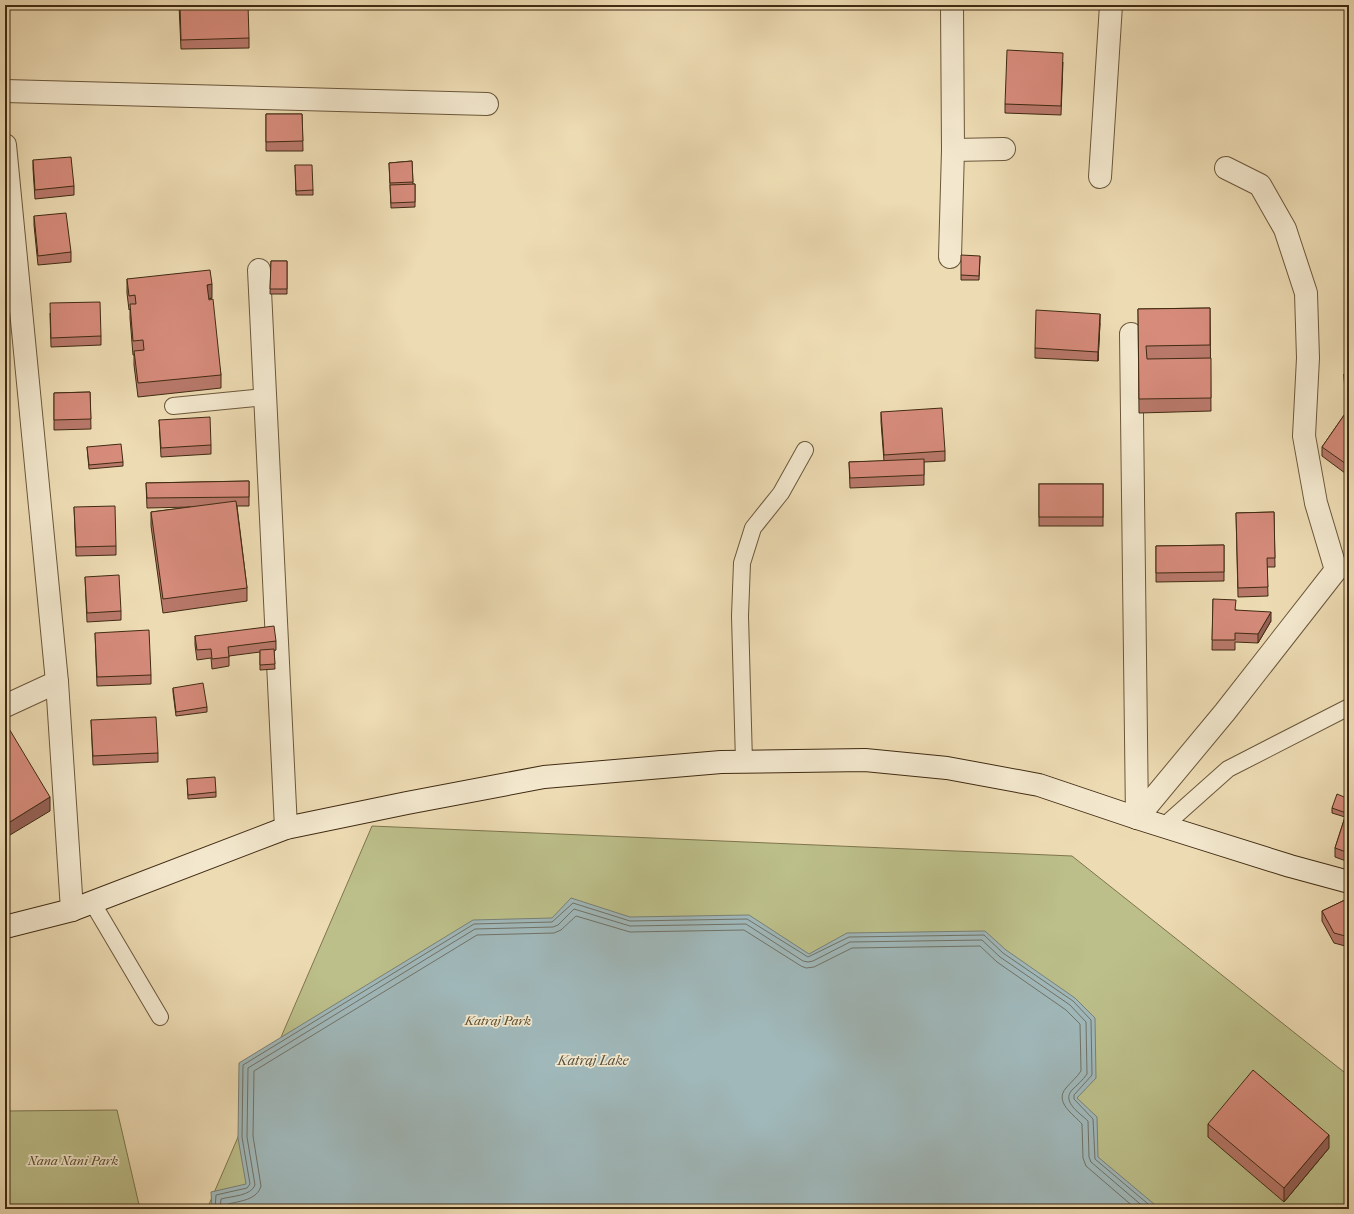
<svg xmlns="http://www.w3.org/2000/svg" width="1354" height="1214" font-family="'IM FELL French Canon',serif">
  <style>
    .green { fill: #bcbf8a; stroke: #7e754e }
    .water { fill: #a0b8ba; stroke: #7a8077 }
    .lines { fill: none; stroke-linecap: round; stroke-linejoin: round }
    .shore { stroke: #707266; stroke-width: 1 }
    .lane-casing { stroke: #6b573a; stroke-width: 18 }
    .street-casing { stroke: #6b573a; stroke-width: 24 }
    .secondary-casing { stroke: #402b12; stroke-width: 24 }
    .lane { stroke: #f3e8ce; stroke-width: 16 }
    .street { stroke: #f3e8ce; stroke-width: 22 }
    .secondary { stroke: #f3e8ce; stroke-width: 22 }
    .wall { fill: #b8786a; stroke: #402b12 }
    .shaded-wall { fill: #966156; stroke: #402b12 }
    .building { fill: #d68b7b; stroke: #402b12 }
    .labels { text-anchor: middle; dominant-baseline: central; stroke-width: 3.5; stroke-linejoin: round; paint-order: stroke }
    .park-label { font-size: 13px; font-style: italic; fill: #59492a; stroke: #f3e8ce }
    .water-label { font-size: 14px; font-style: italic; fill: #584e3c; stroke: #f3e8ce }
  </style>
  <rect width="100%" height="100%" fill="#eddbb3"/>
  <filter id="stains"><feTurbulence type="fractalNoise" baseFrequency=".005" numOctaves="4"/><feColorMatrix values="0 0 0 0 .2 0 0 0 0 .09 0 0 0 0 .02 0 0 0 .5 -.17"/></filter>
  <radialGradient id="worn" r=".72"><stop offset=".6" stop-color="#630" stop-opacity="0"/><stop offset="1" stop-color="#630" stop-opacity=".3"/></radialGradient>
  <!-- green -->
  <g class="green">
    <polygon points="372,826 1072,856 1349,1076 1349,1209 207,1209"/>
    <polygon points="117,1110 140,1209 5,1209 5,1111"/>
  </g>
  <!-- water -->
  <polygon class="water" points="571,898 630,917 749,915 809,954 847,933 985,931 1006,950 1075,998 1095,1018 1096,1078 1077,1098 1097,1117 1098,1157 1160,1209 212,1209 211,1192 246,1184 238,1138 239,1063 473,920 552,918"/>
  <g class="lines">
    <!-- shore -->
    <g class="shore">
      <polyline points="215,1209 216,1195 247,1188 250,1184 242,1137 243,1065 474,924 552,922 573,903 630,921 747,919 808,957 849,937 984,935 1003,953 1073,1001 1091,1020 1092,1075 1074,1095 1074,1099 1093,1119 1095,1159 1154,1209"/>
      <path d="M220,1209l1,-10c11,-3 30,-3 34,-14l-8,-48 1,-69 227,-139 78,-2 5,-2 16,-16 56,17 116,-2 57,37 5,1 5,-1 37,-19 132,-2 18,17 70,48 16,17 1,52c-4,6 -10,11 -15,16 -11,12 9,24 16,31l1,36 2,5 55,47"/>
      <path d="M226,1209l2,-5c12,-3 29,-4 33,-18l-8,-50 1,-65 223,-136 77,-2 7,-3 15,-14 54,16 114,-2 57,36 5,2 8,-1 38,-19 128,-2 17,16 69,48 14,14 1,47c-4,6 -10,11 -15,17 -12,14 7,26 16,36l1,34 3,8 50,43"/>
    </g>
    <defs>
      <g id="lane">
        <polyline points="173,406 265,397"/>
        <polyline points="744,762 740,616 742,563 753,528 781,493 805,450"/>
        <polyline points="1164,826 1228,769 1349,707"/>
        <polyline points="92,902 160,1017"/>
      </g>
      <g id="street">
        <polyline points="5,91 487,104"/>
        <polyline points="5,145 57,682 72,910"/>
        <polyline points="953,150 1004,149"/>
        <polyline points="1100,177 1111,5"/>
        <polyline points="950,257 953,150 952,5"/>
        <polyline points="259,270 286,828"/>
        <polyline points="1131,334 1137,818"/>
        <polyline points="5,706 57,682"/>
        <polyline points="1137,818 1225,712 1336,570 1316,503 1304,436 1308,358 1306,293 1285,229 1260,185 1226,168"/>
      </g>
      <polyline id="secondary" points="5,927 72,910 286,828 407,803 544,777 721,762 865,760 947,768 1039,785 1137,818 1290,866 1349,882"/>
    </defs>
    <!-- lane casing -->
    <use href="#lane" class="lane-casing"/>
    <!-- street casing -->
    <use href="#street" class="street-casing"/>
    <!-- secondary casing -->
    <use href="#secondary" class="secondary-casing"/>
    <!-- lane -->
    <use href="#lane" class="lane"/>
    <!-- street -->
    <use href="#street" class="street"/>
    <!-- secondary -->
    <use href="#secondary" class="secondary"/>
  </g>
  <!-- wall -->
  <g class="wall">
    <polygon points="179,5 249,38 249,48 181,49"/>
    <polygon points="1063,62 1061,115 1005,113 1005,104"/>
    <polygon points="266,114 302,114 303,151 266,151"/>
    <polygon points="33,160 74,186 74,195 35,199 33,169"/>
    <polygon points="412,161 413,184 415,184 415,207 391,208 389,163"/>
    <polygon points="295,165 313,190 313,195 296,195"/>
    <polygon points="34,216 71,252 71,262 38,265 34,225"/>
    <polygon points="980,256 979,280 961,280 961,275"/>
    <polygon points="271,261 287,261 287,294 270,294"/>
    <polygon points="127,279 212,298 208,299 221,375 221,388 138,397 134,365 134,355 133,355 130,318 130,309 129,310 127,293"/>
    <polygon points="1210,308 1211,411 1139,413 1138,309"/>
    <polygon points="50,313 101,336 101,345 51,347"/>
    <polygon points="1100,323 1098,361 1035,358 1035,348"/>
    <polygon points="1344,374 1349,374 1349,395 1345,395"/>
    <polygon points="90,392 91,429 54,430 54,393"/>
    <polygon points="1349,408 1349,476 1322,456 1322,447"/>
    <polygon points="881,412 945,451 945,461 924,462 924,485 850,488 849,462 884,461 881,422"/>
    <polygon points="159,420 211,445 211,454 161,457"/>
    <polygon points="87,447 123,462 123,466 89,469"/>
    <polygon points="249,481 249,506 237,506 247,588 247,601 163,613 151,526 151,512 191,507 147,508 146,483"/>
    <rect x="1039" y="484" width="64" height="42"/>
    <polygon points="74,507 116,546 116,555 76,556"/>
    <polygon points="1274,512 1275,567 1267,567 1268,596 1238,597 1236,513"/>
    <polygon points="1224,545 1224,581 1156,582 1156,546"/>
    <polygon points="85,577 121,611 121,620 87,622"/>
    <polygon points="1213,599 1236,610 1271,621 1258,643 1235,642 1235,650 1212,650"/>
    <polygon points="95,633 151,675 151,684 97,686"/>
    <polygon points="195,636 276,641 276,650 274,651 275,669 260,670 260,652 229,656 229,666 212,669 211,658 197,660 195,645"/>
    <polygon points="173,688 207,707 207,712 176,716 173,692"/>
    <polygon points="91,720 158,753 158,762 93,765"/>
    <polygon points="187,779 216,792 216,797 188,799"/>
    <polygon points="1349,799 1349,862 1335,857 1335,848 1345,817 1332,813 1332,808"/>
    <polygon points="1349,898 1349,947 1334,943 1322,921 1322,911"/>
    <polygon points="1208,1124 1329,1148 1284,1202 1208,1137"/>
  </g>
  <!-- shaded-wall -->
  <g class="shaded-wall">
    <polygon points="212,284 212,298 207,299 207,285"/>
    <polygon points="1100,314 1100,323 1098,361 1098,352"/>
    <polygon points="1271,612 1271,621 1258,643 1258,634"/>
    <polygon points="50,797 50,811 5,838 5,825"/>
    <polygon points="1329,1135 1329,1148 1284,1202 1284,1188"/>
  </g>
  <!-- building -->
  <g class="building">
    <polygon points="180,5 248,5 249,38 181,40"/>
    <polygon points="1007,50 1063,53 1061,106 1005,104"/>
    <polygon points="266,114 302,114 303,141 266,142"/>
    <polygon points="71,157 74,186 35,190 33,160"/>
    <polygon points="412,161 413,182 390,183 389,163"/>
    <polygon points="295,165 312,165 313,190 296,191"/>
    <polygon points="415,184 415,202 391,203 390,185"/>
    <polygon points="66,213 71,252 38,256 34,216"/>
    <polygon points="961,255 980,256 979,276 961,275"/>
    <polygon points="271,261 287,261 287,289 270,289"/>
    <polygon points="210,270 212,284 207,285 209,300 213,299 221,375 138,383 134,351 144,350 143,340 133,341 130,304 136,304 135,295 129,296 127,279"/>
    <polygon points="100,302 101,336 51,338 50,303"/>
    <polygon points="1210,308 1210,345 1146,346 1147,359 1211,358 1211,398 1139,399 1138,309"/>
    <polygon points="1036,310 1100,314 1098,352 1035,348"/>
    <polygon points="1344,374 1349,374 1349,390 1345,390"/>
    <polygon points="90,392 91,419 54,420 54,393"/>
    <polygon points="942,408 945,451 884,455 881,412"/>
    <polygon points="1349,408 1349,466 1322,447"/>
    <polygon points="210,417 211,445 161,448 159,420"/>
    <polygon points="121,444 123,462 89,465 87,447"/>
    <polygon points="924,459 924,475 850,478 849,462"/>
    <polygon points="249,481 249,497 147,498 146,483"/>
    <rect x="1039" y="484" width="64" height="33"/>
    <polygon points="236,501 247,588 163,599 151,512"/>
    <polygon points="115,506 116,546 76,547 74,507"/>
    <polygon points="1274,512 1275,558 1267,558 1268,587 1238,588 1236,513"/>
    <polygon points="1224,545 1224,572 1156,573 1156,546"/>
    <polygon points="119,575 121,611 87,613 85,577"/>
    <polygon points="1213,599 1236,600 1235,610 1271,612 1258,634 1235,633 1235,640 1212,640"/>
    <polygon points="274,626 276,641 228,647 229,657 212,659 211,649 197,650 195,636"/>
    <polygon points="149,630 151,675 97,677 95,633"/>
    <polygon points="274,649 275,664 260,665 260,650"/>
    <polygon points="203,683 207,707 176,712 173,688"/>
    <polygon points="156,717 158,753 93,756 91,720"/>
    <polygon points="8,727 50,797 5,825 5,729"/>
    <polygon points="215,777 216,792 188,795 187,779"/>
    <polygon points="1337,794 1349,799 1349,814 1332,808"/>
    <polygon points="1346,814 1349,815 1349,853 1335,848"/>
    <polygon points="1349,898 1349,937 1334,933 1322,911"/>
    <polygon points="1253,1070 1329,1135 1284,1188 1208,1124"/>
  </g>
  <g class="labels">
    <!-- park labels -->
    <g class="park-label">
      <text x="498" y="1020">Katraj Park</text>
      <text x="73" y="1160">Nana Nani Park</text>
    </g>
    <!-- water labels -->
    <g class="water-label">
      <text x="593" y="1060">Katraj Lake</text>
    </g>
  </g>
  <!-- margin -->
  <rect width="1354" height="1214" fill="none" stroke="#eddbb3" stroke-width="20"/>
  <rect x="6" y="6" width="1342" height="1202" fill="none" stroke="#402b12" stroke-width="2"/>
  <rect x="10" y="10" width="1334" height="1194" fill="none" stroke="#402b12"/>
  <rect width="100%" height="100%" filter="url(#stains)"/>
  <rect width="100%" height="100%" fill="url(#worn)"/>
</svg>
